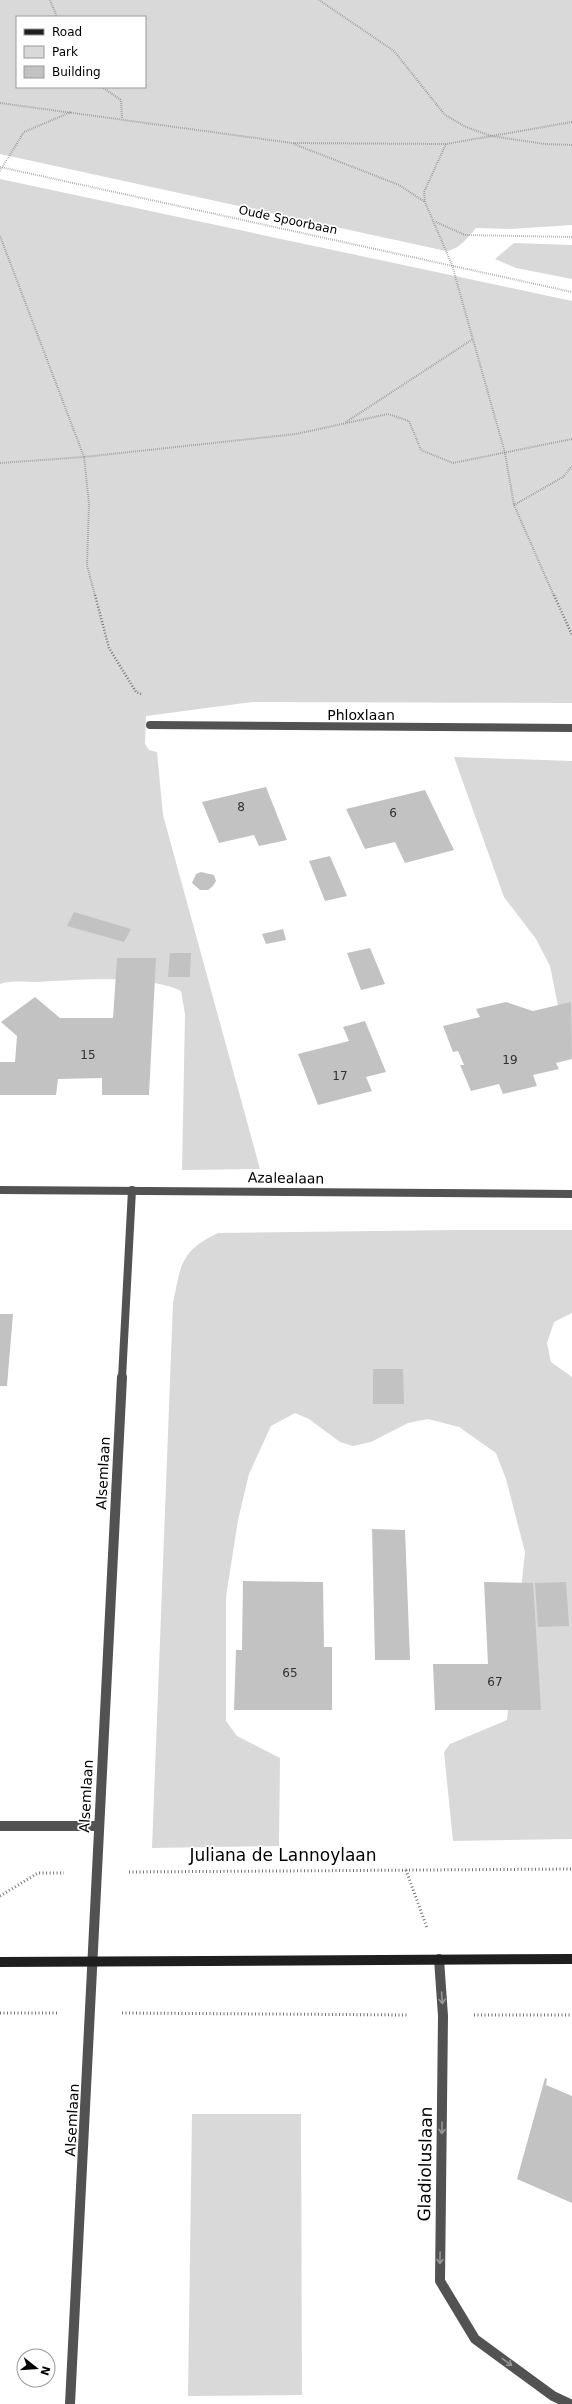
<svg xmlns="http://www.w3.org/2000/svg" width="572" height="2404" font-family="'DejaVu Sans',sans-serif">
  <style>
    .green { fill: #d9d9d9; fill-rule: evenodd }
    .building { fill: #c2c2c2 }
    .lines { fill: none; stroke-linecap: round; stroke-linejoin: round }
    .path-far2 { stroke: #747474; stroke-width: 2; stroke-dasharray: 0.5 1.5; stroke-linecap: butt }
    .path-far1 { stroke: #747474; stroke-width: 2.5; stroke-dasharray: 1 2; stroke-linecap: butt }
    .path { stroke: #747474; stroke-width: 3; stroke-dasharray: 1 2.5; stroke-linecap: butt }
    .street-far1 { stroke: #525252; stroke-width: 8 }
    .street { stroke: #525252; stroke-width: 10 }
    .secondary { stroke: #1f1f1f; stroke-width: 10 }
    .oneway { stroke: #979797 }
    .labels { text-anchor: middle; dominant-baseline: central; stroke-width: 3.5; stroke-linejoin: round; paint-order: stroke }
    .far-street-label { font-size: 12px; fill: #000; stroke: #fff }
    .number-label { font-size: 12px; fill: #303030 }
    .street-label { font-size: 14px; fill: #000; stroke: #fff }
    .near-street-label { font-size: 17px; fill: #000; stroke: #fff }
  </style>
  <rect width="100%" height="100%" fill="#fff"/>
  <!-- green -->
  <g class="green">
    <path d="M0,0h572v225l-62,4 -34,-1c-8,9 -17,22 -30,23l-446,-97zM17,17h128v70h-128z"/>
    <path d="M0,179l572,122v402l-320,-1 -106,14 -1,28 4,6 8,2 6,63 97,354 -78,1 3,-156 -4,-23c-35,-17 -105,-11 -144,-9 -11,0 -27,-2 -37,2z"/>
    <polygon points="514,243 572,245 572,279 516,268 495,259"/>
    <polygon points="454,757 572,761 572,1055 558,1006 550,966 536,939 504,897"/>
    <path d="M458,1230h114v83l-18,9 -7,21 4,19 21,15v462l-119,2 -9,-89 6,-8 57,-24 18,-168 -19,-73 -10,-26 -37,-26 -31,-8 -20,4 -37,19 -18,4 -13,-4 -31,-23 -14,-6 -24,13 -22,48 -11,46 -12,77v124l11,15 43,22 -1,88 -127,2 21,-545c8,-38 7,-52 45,-70z"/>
    <polygon points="192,2114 301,2114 302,2395 188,2396"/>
  </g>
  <!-- building -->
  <g class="building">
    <polygon points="266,787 287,840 259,846 254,835 219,843 202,802"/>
    <polygon points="425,790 454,850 405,863 395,842 365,849 346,809"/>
    <polygon points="330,856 347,896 325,901 309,861"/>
    <polygon points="201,872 214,875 216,881 213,886 208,890 200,890 192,883 196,874"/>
    <polygon points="74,912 131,929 124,942 67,926"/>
    <polygon points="283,929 286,940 266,944 262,934"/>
    <polygon points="370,948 385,984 361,990 347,953"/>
    <polygon points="170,953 191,953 190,977 168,977"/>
    <polygon points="117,958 156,958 149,1095 102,1095 102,1078 58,1079 56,1095 0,1095 0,1062 15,1062 17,1036 1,1022 35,997 60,1018 113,1018"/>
    <polygon points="506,1002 533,1011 571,1002 572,1059 556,1063 559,1069 533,1075 537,1086 503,1094 499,1084 471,1091 460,1065 464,1065 458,1051 453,1052 443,1026 480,1017 476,1009"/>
    <polygon points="365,1021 386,1072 366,1077 372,1091 318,1105 298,1054 349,1041 343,1027"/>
    <polygon points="0,1314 13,1314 7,1386 0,1386"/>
    <polygon points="373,1369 403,1369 404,1404 373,1404"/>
    <polygon points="372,1529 405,1530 410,1660 375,1660"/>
    <polygon points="243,1581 323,1582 324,1647 332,1647 332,1710 234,1710 236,1650 242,1650"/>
    <polygon points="484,1582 533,1583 541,1710 435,1710 433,1664 488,1664"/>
    <polygon points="566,1582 569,1626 538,1627 535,1583"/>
    <polygon points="545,2078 547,2079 546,2085 572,2096 572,2203 517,2179"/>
  </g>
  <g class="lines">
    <!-- path-far2 -->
    <g class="path-far2">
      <polyline points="50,0 57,17"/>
      <polyline points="319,0 394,51 445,115 466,127 491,136 545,144 572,145"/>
      <polyline points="102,87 121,100 122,118"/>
      <polyline points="0,103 292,143 446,144 572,122"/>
      <polyline points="294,144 399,185 425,202"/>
      <polyline points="446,144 424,192 425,202 452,265 505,453 514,505 554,596"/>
      <polyline points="0,167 572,292"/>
      <polyline points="0,171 24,132 71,112"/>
      <polyline points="436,222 465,235 572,237"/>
      <polyline points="0,236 84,457 89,504 87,565 95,596"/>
      <polyline points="346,422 473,339"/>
      <polyline points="0,463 84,457 296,434 388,414 409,421 421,450 453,463 572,439"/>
      <polyline points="514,505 563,477 572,466"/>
    </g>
    <!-- path-far1 -->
    <g class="path-far1">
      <polyline points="95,595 109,648 136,692 141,694"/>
      <polyline points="554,595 572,635"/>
    </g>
    <!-- path -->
    <g class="path">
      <polyline points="406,1870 427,1928"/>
      <polyline points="129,1872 572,1869"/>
      <polyline points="0,1896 38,1873 64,1873"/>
      <polyline points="0,2013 57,2013"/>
      <polyline points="122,2013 409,2015"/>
      <polyline points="474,2015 572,2015"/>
    </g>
    <!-- street-far1 -->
    <g class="street-far1">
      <polyline points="150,725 572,728"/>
      <polyline points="0,1190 572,1194"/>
      <polyline points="122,1378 132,1190"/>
    </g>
    <!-- street -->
    <g class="street">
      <polyline points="0,1826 98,1826"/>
      <polyline points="439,1959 443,2016 440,2281 475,2339 553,2396 570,2404"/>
      <polyline points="70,2404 122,1377"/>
    </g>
    <!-- secondary -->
    <polyline class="secondary" points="0,1962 572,1959"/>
  </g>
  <!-- one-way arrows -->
  <defs><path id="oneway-shaft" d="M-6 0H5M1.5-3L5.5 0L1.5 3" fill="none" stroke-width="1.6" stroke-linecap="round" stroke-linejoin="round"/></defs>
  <g class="oneway">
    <use href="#oneway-shaft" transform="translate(442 1998) rotate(86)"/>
    <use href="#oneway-shaft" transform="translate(442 2128) rotate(91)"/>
    <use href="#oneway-shaft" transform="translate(440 2258) rotate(91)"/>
    <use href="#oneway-shaft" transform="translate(507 2362) rotate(36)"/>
  </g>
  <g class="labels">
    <!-- far-street labels -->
    <g class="far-street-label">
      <text transform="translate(288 220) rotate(12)">Oude Spoorbaan</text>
    </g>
    <!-- number labels -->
    <g class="number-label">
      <text x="241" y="807">8</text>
      <text x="393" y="813">6</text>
      <text x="88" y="1055">15</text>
      <text x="510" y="1060">19</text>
      <text x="340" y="1076">17</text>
      <text x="290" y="1673">65</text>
      <text x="495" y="1682">67</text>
    </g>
    <!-- street labels -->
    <g class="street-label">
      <text x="361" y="715">Phloxlaan</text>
      <text transform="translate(286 1178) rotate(1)">Azalealaan</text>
      <text transform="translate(103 1473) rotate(-87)">Alsemlaan</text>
      <text transform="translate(86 1796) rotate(-87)">Alsemlaan</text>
      <text transform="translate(72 2120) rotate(-87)">Alsemlaan</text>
    </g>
    <!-- near-street labels -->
    <g class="near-street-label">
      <text x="283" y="1855">Juliana de Lannoylaan</text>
      <text transform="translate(425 2164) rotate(-89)">Gladioluslaan</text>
    </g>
  </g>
  <!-- legend -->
  <rect x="16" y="16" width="130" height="72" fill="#ffffff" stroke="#999999"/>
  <rect x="24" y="29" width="20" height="6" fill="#1f1f1f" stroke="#999999"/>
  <text x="52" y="36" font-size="12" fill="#000000">Road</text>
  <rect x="24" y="46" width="20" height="12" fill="#d9d9d9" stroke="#999999"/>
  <text x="52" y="56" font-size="12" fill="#000000">Park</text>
  <rect x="24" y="66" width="20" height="12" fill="#c2c2c2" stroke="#999999"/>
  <text x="52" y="76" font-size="12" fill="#000000">Building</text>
  <!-- north arrow -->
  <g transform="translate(36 2368) rotate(107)"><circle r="19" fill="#ffffff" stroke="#999999"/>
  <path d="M0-3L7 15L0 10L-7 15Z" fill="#000000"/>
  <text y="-6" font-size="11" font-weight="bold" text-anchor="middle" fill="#000000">N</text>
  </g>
</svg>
